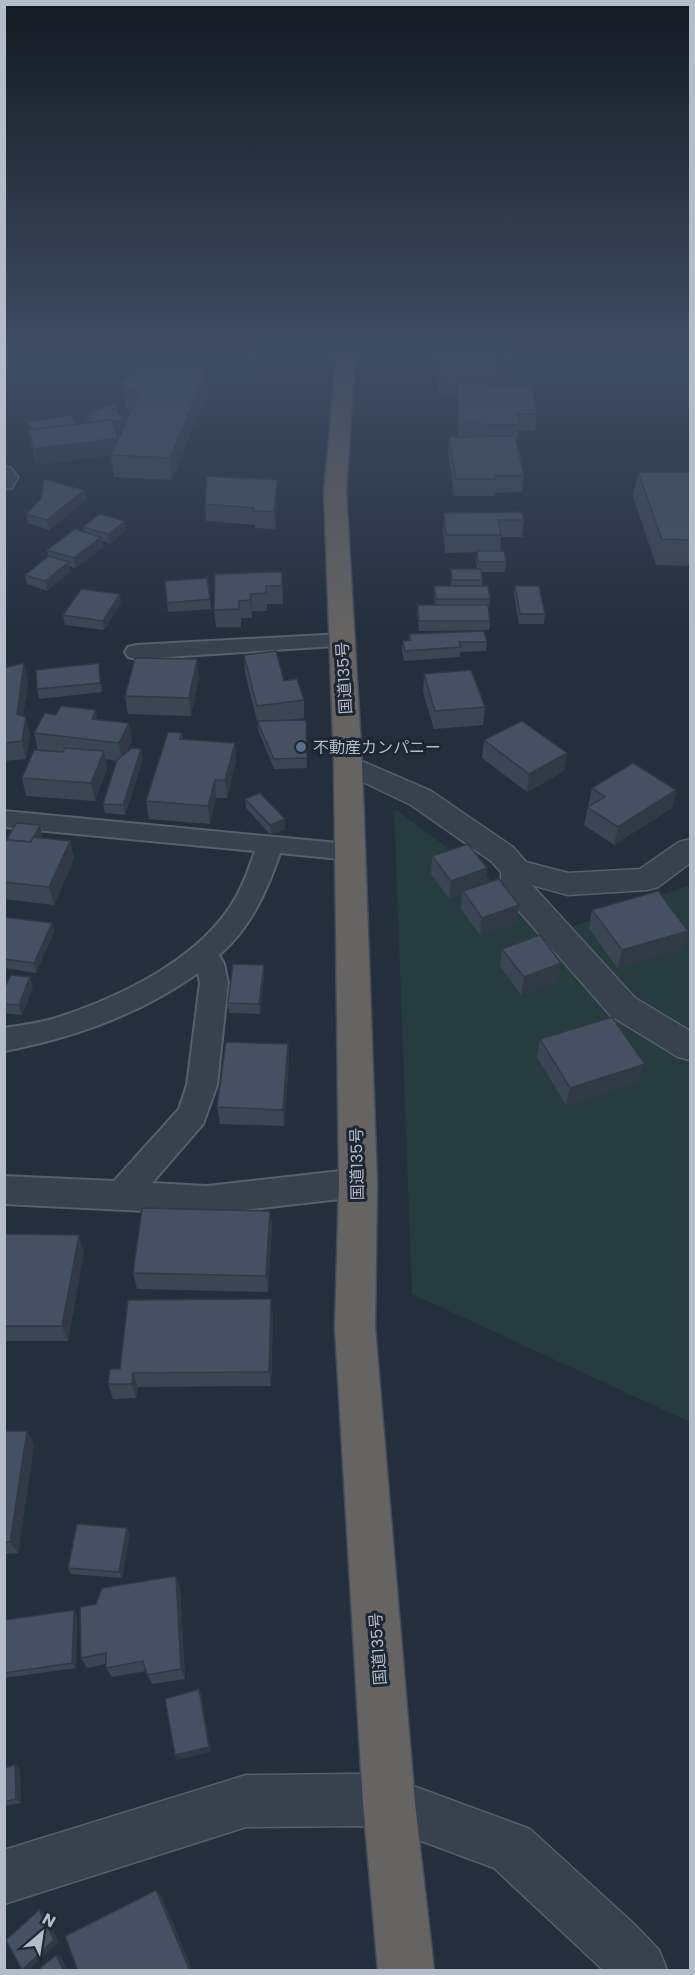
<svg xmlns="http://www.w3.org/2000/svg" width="695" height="1975" font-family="Poppins,'Noto Sans JP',sans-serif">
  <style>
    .green { fill: #263c3f }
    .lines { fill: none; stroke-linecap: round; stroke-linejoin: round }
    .service-casing { stroke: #565f6c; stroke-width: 4 }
    .minor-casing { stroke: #565f6c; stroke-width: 3 }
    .trunk-casing { stroke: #434c59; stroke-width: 3 }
    .service { fill: #38414e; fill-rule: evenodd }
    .minor { fill: #38414e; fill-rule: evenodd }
    .trunk { fill: #656462; fill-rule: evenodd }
    .wall { fill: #3b4654; fill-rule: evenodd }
    .shaded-wall { fill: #303945 }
    .building { fill: #455162; stroke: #303945; stroke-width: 1.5 }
    .service-dot { fill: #5c6f8a; stroke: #1d2633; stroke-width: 2 }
    .labels { text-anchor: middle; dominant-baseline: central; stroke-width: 6; stroke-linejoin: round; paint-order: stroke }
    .street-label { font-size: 16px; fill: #b4bcc9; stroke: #1d2633 }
    .poi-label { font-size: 16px; fill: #b4bcc9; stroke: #1d2633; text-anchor: start }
  </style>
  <rect width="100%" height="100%" fill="#242f3e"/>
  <!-- green -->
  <polygon class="green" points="394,808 559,931 690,885 690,1422 412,1294"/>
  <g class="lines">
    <defs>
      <g id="service">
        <polygon points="342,634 350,635 353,640 350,645 136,659 128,657 125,652 128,647 136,645"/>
        <path d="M4,811l355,34 4,6 -4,6 -9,3 -70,-7c-13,38 -30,76 -61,102l5,9 4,19 -11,102 -14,39 -51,59 55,3 151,-17 11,4 5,10 -5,10 -11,4 -151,17 -203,-10v-28l110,5 65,-72 8,-24 13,-102 -2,-10c-58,41 -124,65 -194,78v-23c19,-3 37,-5 55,-11 60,-20 132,-54 169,-107 13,-18 20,-39 27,-59l-251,-24z"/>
      </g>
      <g id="minor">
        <polygon points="4,466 11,468 18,477 12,488 4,489"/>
        <polygon points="348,755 431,791 513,847 526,862 568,873 640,869 679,842 690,839 690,863 658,887 647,890 568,895 532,885 635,998 690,1031 690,1060 678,1057 611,1016 505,895 501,887 501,872 491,861 411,805 338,770 334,764 338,758"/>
        <polygon points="358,1774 389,1777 530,1829 634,1924 659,1950 667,1970 603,1970 494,1868 389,1829 358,1826 246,1827 4,1904 4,1850 246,1775"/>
      </g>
      <polygon id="trunk" points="337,356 355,356 346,491 362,764 377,1183 375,1328 415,1803 434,1970 378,1970 363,1803 335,1328 339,1183 334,764 324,491"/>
    </defs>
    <!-- service casing -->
    <use href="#service" class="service-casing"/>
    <!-- minor casing -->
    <use href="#minor" class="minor-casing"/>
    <!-- trunk casing -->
    <use href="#trunk" class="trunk-casing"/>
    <!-- service -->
    <use href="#service" class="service"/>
    <!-- minor -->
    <use href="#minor" class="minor"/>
    <!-- trunk -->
    <use href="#trunk" class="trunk"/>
  </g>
  <!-- wall -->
  <g class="wall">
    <polygon points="437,356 494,356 497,379 496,385 537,414 535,431 518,430 517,441 516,441 524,476 522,492 495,493 495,496 454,496 448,453 449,437 458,437 456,395 439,395"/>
    <path d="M207,369l1,21 -36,90 -58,-3 -3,-22 -74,10 -5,-18 -4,-17h2l-2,-8 48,2 12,-1 -1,-7 2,-1 -1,-3 29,-4 1,5 6,6 1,4 5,-12 -3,-1 -2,-6 -3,-21zM123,428l-5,10 -2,-8z"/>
    <polygon points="638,472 690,472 690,566 656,565 633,497"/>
    <polygon points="277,497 275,529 255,528 255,525 206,521 205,504"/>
    <polygon points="86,500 49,530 28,523 26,514"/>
    <polygon points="444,513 524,520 522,537 501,537 500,551 506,562 505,572 481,572 482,580 482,586 490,599 489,609 490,621 489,630 419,631 417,614 418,605 435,605 434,596 434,586 451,586 451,569 477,569 476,560 477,552 445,553 443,530"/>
    <polygon points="83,527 126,530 110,544 102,541 103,547 75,568 69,566 70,572 47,591 27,584 25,575 48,557 47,550 84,532"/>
    <polygon points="282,572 283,604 267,604 267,611 252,611 252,618 241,618 241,627 216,627 214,610"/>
    <polygon points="207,578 211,609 168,612 167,603"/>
    <polygon points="515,586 545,614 544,624 519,624 514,595"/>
    <polygon points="121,603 104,630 65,625 63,615"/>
    <polygon points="409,634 487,642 486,651 460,652 460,657 404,661 402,650 403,641 409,640"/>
    <polygon points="244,655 284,681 304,700 304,718 289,720 306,720 307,768 274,769 258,730 257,721 245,673"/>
    <polygon points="99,663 102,692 39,699 37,689"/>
    <polygon points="4,668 28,681 23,716 26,717 30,735 26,759 4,761"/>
    <polygon points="424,674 485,707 483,725 434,729 423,692"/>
    <polygon points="199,677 191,716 128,714 125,696"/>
    <polygon points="98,719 129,723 132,741 126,753 141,749 143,759 125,815 105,813 103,804 117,761 105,759 107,769 95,801 26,796 22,778 38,751 34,733"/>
    <polygon points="182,733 183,739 235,743 236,761 227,798 216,798 210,824 149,819 146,801"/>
    <polygon points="484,740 567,753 564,771 527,792 482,758"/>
    <polygon points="592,788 676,790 672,808 614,845 584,825"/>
    <polygon points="245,799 285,819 285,829 271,835 246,808"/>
    <polygon points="40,825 42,835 41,838 70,841 74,859 54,905 4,899 4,841"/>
    <polygon points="432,856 487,868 485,884 519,905 516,923 480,935 461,909 462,894 449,898 431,874"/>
    <polygon points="592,910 688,931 683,948 617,968 589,928"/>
    <polygon points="4,917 52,923 54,932 36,973 4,968"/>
    <polygon points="502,949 558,981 521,995 500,966"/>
    <polygon points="264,975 260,1014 229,1013 228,1003"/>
    <polygon points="33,987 22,1015 4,1013 4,989"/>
    <polygon points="540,1039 640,1081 566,1105 537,1057"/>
    <polygon points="288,1044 289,1061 284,1126 220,1124 217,1107"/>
    <polygon points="270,1211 272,1227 268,1292 137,1289 133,1273"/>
    <polygon points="4,1234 84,1251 68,1341 4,1341"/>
    <polygon points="273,1314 271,1386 138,1387 136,1398 113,1399 108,1384 120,1369"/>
    <polygon points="4,1431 27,1431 34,1444 18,1553 4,1554"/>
    <polygon points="127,1528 130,1534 122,1578 71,1574 68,1568"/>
    <polygon points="176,1576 180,1587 185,1679 152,1684 146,1671 112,1677 106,1668 106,1664 87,1668 81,1658 96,1604"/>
    <polygon points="74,1610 77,1616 76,1668 4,1678 4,1620"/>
    <polygon points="4,1768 20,1769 21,1803 4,1806"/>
  </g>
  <!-- shaded-wall -->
  <g class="shaded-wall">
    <polygon points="207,369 208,390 172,480 170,458"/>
    <polygon points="124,419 126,428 100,435 98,426"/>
    <polygon points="118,438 111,455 37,465 34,449"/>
    <polygon points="277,480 277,497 275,529 274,512"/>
    <polygon points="84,490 86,500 49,530 47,520"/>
    <polygon points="125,521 126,530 110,544 108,534"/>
    <polygon points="101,537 103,547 75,568 74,558"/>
    <polygon points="69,562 70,572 47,591 45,581"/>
    <polygon points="120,594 121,603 104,630 103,621"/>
    <polygon points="251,594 252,611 252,618 250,600"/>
    <polygon points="197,659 199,677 191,716 189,698"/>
    <polygon points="24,663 28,681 21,732 17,714"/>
    <polygon points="99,663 100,673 102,692 100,683"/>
    <polygon points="96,710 100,728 92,719"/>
    <polygon points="26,717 30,735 26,759 22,741"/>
    <polygon points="129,723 132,741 122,761 119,743"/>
    <polygon points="235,743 236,761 227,798 225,780"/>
    <polygon points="141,749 143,759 125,815 123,805"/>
    <polygon points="104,751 107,769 95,801 91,783"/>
    <polygon points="567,753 564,771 527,792 529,774"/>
    <polygon points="215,780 216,798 210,824 208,806"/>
    <polygon points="676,790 672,808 614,845 618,827"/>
    <polygon points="285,819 285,829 271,835 270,825"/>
    <polygon points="40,825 42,835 33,857 30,847"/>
    <polygon points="70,841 74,859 54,905 49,887"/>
    <polygon points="487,868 485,886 463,891 462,894 449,898 451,881"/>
    <polygon points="519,905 516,923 480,935 482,918"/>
    <polygon points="52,923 54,932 36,973 34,963"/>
    <polygon points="688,931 683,948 617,968 622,950"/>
    <polygon points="561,963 558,981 521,995 524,977"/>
    <polygon points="264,965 264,975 260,1014 259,1004"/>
    <polygon points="30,977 33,987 22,1015 19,1005"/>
    <polygon points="288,1044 289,1061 284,1126 283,1110"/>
    <polygon points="645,1064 640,1081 566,1105 570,1088"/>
    <polygon points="270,1211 272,1227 268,1292 266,1276"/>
    <polygon points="79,1235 84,1251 68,1341 62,1326"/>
    <polygon points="271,1299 273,1314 271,1386 269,1372"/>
    <polygon points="133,1373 138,1387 136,1398 132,1384"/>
    <polygon points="27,1431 34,1444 18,1553 10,1542"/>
    <polygon points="127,1528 130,1534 122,1578 119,1572"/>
    <polygon points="176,1576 180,1587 185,1679 181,1669"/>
    <polygon points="74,1610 77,1616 76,1668 72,1663"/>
    <polygon points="199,1689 201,1694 211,1752 177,1760 175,1755"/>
    <polygon points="15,1765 20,1769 21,1803 16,1799"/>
    <polygon points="156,1890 161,1895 193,1971 190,1971"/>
    <polygon points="39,1910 43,1912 59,1942 28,1971 25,1971 22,1970"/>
    <polygon points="56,1955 61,1956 67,1971 64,1971"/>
  </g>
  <!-- building -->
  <g class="building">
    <polygon points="438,356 494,356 497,379 440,379"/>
    <polygon points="144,365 207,369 170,458 111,455 139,393 124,389 122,383"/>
    <polygon points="457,384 532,385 537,414 517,414 519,425 459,424"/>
    <polygon points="114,405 117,408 113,409 124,419 112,422 111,420 94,422 87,416 90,414 88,412"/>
    <polygon points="72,415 76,424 31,430 28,422"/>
    <polygon points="111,420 118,438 34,449 28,430"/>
    <polygon points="515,436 524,476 495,476 496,479 456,479 449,437"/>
    <polygon points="638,472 690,472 690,540 662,539"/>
    <polygon points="207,476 277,480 274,512 254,511 254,508 205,504"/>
    <polygon points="44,479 84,490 47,520 26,514 41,499"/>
    <polygon points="522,512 524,520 498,520 501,535 446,535 444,513"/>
    <polygon points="100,514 125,521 108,534 83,527"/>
    <polygon points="75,529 101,537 74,558 47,550"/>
    <polygon points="477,551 504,551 506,562 478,562"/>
    <polygon points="49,556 69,562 45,581 25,575"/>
    <polygon points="451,569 481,569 482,580 452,580"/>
    <polygon points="282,572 282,586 266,586 266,593 251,594 250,600 239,601 239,609 214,610 215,574"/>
    <polygon points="207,578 210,599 167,603 165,581"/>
    <polygon points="434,586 488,586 490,599 436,599"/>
    <polygon points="515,586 539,586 545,614 520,614"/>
    <polygon points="81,589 120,594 103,621 63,615"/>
    <polygon points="418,605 488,605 490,621 419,621"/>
    <polygon points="484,631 487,642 459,642 461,647 405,651 403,641 411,640 409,634"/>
    <polygon points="276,651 284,681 297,679 304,700 257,706 244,655"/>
    <polygon points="135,658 197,659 189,698 125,696"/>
    <polygon points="24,663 17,714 26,717 22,741 4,743 4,668"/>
    <polygon points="99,663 100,683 37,689 36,670"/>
    <polygon points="471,670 485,707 435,711 424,674"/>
    <polygon points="61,706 96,710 92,719 129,723 119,743 34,733 45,713 56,715"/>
    <polygon points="306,720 307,758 274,759 257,721"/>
    <polygon points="522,721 567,753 529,774 484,740"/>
    <polygon points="168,732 182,733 180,739 235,743 225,780 215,780 208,806 146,801"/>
    <polygon points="65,748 104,751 91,783 22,778 34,750 63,752"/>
    <polygon points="132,748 141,749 123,805 103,804 117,760"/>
    <polygon points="633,763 676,790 618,827 587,807 605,797 592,788"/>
    <polygon points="260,793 285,819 270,825 245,799"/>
    <polygon points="16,823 40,825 31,842 7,840"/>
    <polygon points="33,837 70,841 49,887 4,882 4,841 5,840 31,842"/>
    <polygon points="468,844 487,868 451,881 432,856"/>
    <polygon points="499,879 519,905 482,918 463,891"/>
    <polygon points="658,891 688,931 622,950 592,910"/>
    <polygon points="4,917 52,923 34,963 4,959"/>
    <polygon points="540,935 561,963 524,977 502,949"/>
    <polygon points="233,964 264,965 259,1004 228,1003"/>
    <polygon points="11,975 30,977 19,1005 4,1004 4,989"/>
    <polygon points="612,1017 645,1064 570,1088 540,1039"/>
    <polygon points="226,1042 288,1044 283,1110 217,1107"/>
    <polygon points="142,1208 270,1211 266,1276 133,1273"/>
    <polygon points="4,1234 79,1235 62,1326 4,1326"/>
    <polygon points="271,1299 269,1372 133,1373 132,1384 108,1384 110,1369 120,1369 128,1300"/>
    <polygon points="4,1431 27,1431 10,1542 4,1542"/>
    <polygon points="77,1524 127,1528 119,1572 68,1568"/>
    <polygon points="176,1576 181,1669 147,1675 143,1661 106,1668 106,1653 81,1658 80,1607 96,1604 102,1588"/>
    <polygon points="74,1610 72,1663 4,1673 4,1620"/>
    <polygon points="199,1689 209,1747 175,1755 165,1699"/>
    <polygon points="15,1765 16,1799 4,1802 4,1768"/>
    <polygon points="156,1890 190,1971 78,1971 65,1936"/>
    <polygon points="39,1910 54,1940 22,1970 6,1940"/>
    <polygon points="56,1955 64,1971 37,1971"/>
  </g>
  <!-- sky -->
  <linearGradient id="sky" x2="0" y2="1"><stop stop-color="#141a22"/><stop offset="0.56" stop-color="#3f4d63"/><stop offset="1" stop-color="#3f4d63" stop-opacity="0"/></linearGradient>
  <rect width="695" height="632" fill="url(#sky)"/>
  <!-- markers -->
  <circle class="service-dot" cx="301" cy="747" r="6"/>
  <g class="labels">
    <!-- street labels -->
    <g class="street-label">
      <text transform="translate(344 678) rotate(-93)">国道135号</text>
      <text transform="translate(357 1164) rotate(-91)">国道135号</text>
      <text transform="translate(378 1649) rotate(-94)">国道135号</text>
    </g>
    <!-- poi labels -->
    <g class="poi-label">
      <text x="313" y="747">不動産カンパニー</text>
    </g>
  </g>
  <!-- border -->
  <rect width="695" height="1975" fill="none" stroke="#b4bcc9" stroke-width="12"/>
  <!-- north arrow -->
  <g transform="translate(42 1933) rotate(29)" stroke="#1d2633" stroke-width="4.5" paint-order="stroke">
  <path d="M0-4.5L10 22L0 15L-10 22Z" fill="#b4bcc9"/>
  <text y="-9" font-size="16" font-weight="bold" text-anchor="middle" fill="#b4bcc9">N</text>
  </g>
</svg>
